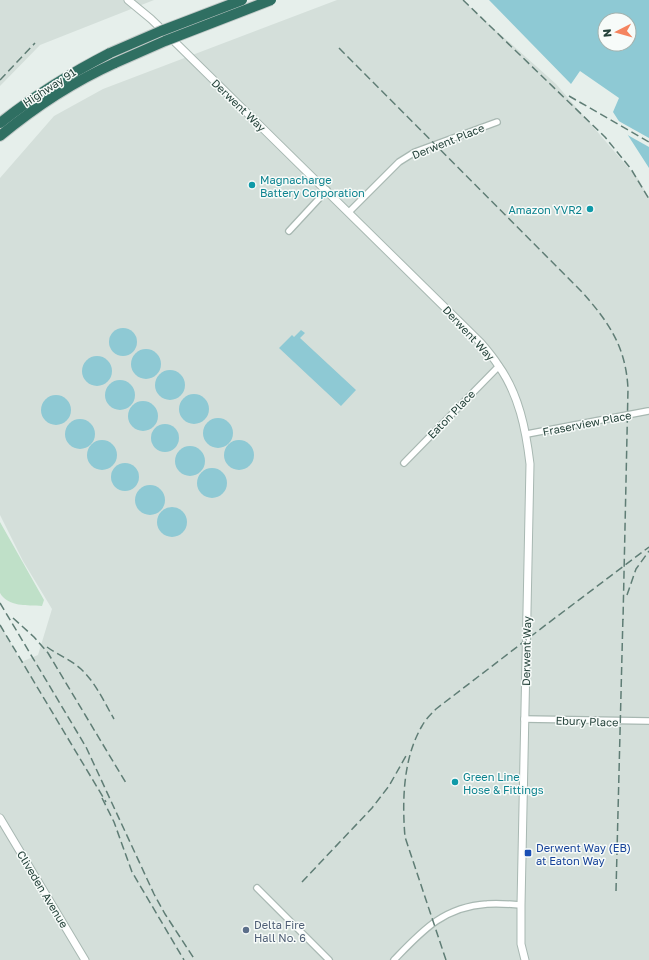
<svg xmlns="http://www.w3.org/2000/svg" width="649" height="960" font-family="'Golos Text',sans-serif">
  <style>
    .built { fill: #d4dfda }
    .green { fill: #bfe0c8 }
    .water { fill: #8ec9d4; fill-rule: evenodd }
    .pier { fill: #e6efeb }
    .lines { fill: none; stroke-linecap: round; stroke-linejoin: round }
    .minor-casing { stroke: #a8b8b2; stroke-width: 8 }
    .tertiary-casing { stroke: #a8b8b2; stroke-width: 9 }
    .motorway-casing { stroke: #c2cac8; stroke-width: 12 }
    .minor { stroke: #fff; stroke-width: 5.5 }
    .tertiary { stroke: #fff; stroke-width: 7 }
    .motorway { stroke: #2f6f62; stroke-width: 10 }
    .rail { stroke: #5f7d75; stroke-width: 1.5; stroke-dasharray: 8 4; stroke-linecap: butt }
    .motorway-bridge-casing { stroke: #c2cac8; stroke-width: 12; stroke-linecap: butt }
    .motorway-bridge { stroke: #2f6f62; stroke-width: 10 }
    .culture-dot { fill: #0f9aa8; stroke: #f7fbf9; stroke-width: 1.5 }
    .transit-dot { fill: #1a4fb4; stroke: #f7fbf9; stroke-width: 1.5 }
    .service-dot { fill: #5c6f8a; stroke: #f7fbf9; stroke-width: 1.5 }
    .labels { text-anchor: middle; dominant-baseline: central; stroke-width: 3; stroke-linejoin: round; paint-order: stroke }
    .street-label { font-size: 11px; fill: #24423a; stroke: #f7fbf9 }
    .culture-label { font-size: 11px; fill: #0d838f; stroke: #f7fbf9; text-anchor: start }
    .transit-label { font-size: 11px; fill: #164399; stroke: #f7fbf9; text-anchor: start }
    .service-label { font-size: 11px; fill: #4e5e75; stroke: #f7fbf9; text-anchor: start }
  </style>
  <rect width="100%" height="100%" fill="#e6efeb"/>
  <!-- built -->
  <g class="built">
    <polygon points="0,0 154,0 40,45 0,86"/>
    <polygon points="337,0 462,0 556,84 639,180 649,198 649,960 0,960 0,624 21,662 38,655 52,609 23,561 0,515 0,178 54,116 103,89"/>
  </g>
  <!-- green -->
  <path class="green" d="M0,522l44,78 -2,6c-15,-1 -34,1 -42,-13z"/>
  <!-- water -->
  <g class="water">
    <path d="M489,0h160v168l-36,-56 6,-14 -39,-27 -9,13zM605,20h24v24h-24z"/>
    <circle cx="123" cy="342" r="14"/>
    <polygon points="301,330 305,333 300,338 356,390 341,406 279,348 292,335 294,337"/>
    <circle cx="146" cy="364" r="15"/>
    <circle cx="97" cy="371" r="15"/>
    <circle cx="170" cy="385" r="15"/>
    <circle cx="120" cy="395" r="15"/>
    <circle cx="194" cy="409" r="15"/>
    <circle cx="56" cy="410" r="15"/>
    <circle cx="143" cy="416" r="15"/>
    <circle cx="218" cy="433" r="15"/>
    <circle cx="80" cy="434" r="15"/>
    <circle cx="165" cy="438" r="14"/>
    <circle cx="102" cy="455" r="15"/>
    <circle cx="239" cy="455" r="15"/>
    <circle cx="190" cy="461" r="15"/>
    <circle cx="125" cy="477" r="14"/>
    <circle cx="212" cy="483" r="15"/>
    <circle cx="150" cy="500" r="15"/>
    <circle cx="172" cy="522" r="15"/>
  </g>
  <!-- pier -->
  <polygon class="pier" points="615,119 649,138 649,147 624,133"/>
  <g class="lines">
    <defs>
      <g id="minor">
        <polyline points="349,212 399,162 415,152 497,122"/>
        <polyline points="289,231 327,190"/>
        <polyline points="527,434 648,411"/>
        <polyline points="404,463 499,366"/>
        <polyline points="524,719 649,721"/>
        <polyline points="257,888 329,960"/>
        <path d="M394,960c28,-29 49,-53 93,-56 11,-1 23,0 34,1"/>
      </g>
      <g id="tertiary">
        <path d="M128,0l23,19 28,27 302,297c6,7 12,14 17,22 21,29 28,65 32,99l-9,441v39l4,16"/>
        <polyline points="0,818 85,960"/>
      </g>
      <g id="motorway">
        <path d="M0,123c34,-27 71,-50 110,-70"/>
        <path d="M0,136c35,-29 73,-54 115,-73"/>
      </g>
    </defs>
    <!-- minor casing -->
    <use href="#minor" class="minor-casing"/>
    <!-- tertiary casing -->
    <use href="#tertiary" class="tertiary-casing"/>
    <!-- motorway casing -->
    <use href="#motorway" class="motorway-casing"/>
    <!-- minor -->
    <use href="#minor" class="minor"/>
    <!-- tertiary -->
    <use href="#tertiary" class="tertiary"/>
    <!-- motorway -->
    <use href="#motorway" class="motorway"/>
    <!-- rail -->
    <g class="rail">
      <polyline points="463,0 605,137 631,169 649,199"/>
      <path d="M339,48l242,243c28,31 45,56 47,98l-5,231"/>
      <polyline points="0,80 35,43"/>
      <polyline points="569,96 649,142"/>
      <polyline points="627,595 636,569 649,551"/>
      <polyline points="0,603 86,747 154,894 165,914 195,960"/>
      <polyline points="13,618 34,637 48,653 126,783"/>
      <polyline points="0,625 106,802"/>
      <path d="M47,647c11,8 24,13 34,22 15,14 23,33 33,50"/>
      <polyline points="102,798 114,822 132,872 184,960"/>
      <polyline points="302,882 372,808 389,786 407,754"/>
      <polyline points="616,891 623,615"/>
      <path d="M446,960l-41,-123c-3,-36 -2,-79 17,-111 3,-6 9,-12 14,-17l111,-85 102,-77"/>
    </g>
    <defs>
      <g id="motorway-bridge">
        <polyline points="110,53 161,31 242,0"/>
        <polyline points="115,63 165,41 271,0"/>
      </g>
    </defs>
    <!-- motorway-bridge casing -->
    <use href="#motorway-bridge" class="motorway-bridge-casing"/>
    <!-- motorway-bridge -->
    <use href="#motorway-bridge" class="motorway-bridge"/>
  </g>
  <!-- markers -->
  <g class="culture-dot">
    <circle cx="252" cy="185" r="4"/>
    <circle cx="590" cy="209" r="4"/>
    <circle cx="455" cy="782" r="4"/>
  </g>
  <rect class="transit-dot" x="524" y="849" width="8" height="8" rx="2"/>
  <circle class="service-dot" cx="246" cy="930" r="4"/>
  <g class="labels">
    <!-- street labels -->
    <g class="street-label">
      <text transform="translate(49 87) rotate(-33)">Highway 91</text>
      <text transform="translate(239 105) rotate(44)">Derwent Way</text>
      <text transform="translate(448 141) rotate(-22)">Derwent Place</text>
      <text transform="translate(469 333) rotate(47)">Derwent Way</text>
      <text transform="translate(451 414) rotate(-46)">Eaton Place</text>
      <text transform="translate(587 423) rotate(-11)">Fraserview Place</text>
      <text transform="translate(526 651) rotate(-89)">Derwent Way</text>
      <text transform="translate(587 721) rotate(2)">Ebury Place</text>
      <text transform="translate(43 889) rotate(59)">Cliveden Avenue</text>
    </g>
    <!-- culture labels -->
    <g class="culture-label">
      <text x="260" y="179">Magnacharge<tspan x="260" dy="13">Battery Corporation</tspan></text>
      <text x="582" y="209" text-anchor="end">Amazon YVR2</text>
      <text x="463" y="776">Green Line<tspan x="463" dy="13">Hose &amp; Fittings</tspan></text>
    </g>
    <!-- transit labels -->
    <g class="transit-label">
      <text x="536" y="847">Derwent Way (EB)<tspan x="536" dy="13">at Eaton Way</tspan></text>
    </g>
    <!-- service labels -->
    <g class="service-label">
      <text x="254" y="924">Delta Fire<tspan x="254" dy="13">Hall No. 6</tspan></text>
    </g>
  </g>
  <!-- north arrow -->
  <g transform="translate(617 32) rotate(264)"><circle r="19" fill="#f7fbf9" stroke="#a3b1ad"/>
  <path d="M0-3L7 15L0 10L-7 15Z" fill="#f4845f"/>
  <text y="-6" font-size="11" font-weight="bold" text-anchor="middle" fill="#24423a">N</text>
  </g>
</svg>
